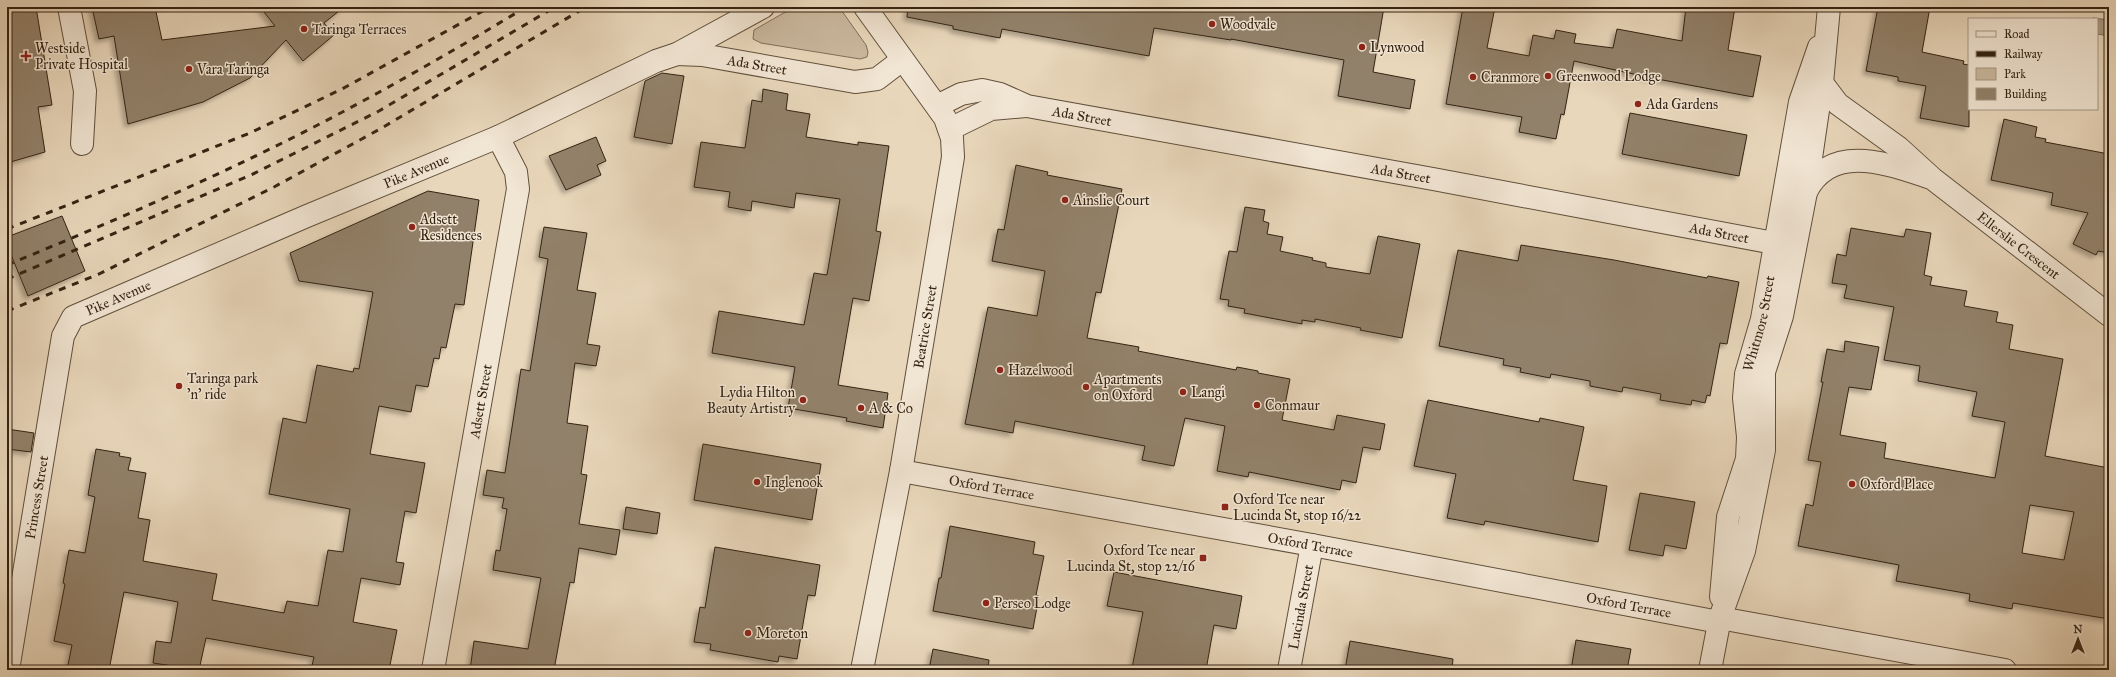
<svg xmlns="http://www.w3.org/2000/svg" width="2116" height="677" font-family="'IM FELL Great Primer',serif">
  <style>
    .green { fill: #cab89e; stroke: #7f6e58 }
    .water { fill: #ab9a82; stroke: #7b6a55 }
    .building { fill: #92816a; stroke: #342312; fill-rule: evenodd; filter: url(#shadow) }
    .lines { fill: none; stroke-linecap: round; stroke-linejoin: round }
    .minor-casing { stroke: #61503c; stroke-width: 24 }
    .minor { stroke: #f1e5d3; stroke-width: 22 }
    .rail { stroke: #342312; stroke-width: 3; stroke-dasharray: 7 7; stroke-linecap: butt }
    .poi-dot { fill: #8f2418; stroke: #f1e5d3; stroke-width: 1.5 }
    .labels { text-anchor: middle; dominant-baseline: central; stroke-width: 3; stroke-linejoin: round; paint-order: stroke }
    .poi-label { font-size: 14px; fill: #342312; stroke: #f1e5d3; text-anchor: start }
    .street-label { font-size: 14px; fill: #342312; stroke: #f1e5d3 }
  </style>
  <defs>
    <filter id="shadow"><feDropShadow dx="-3.5" dy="3.5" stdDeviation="2" flood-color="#0004"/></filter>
  </defs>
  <rect width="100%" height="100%" fill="#e9d7bb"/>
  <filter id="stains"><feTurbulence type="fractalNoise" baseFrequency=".005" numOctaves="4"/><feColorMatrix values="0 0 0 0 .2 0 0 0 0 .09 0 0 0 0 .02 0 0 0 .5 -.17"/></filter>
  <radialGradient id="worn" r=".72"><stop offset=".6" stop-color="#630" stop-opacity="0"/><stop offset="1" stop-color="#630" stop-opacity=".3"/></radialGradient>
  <!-- green -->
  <polygon class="green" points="794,7 839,7 866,45 868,52 867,57 860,59 761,43 753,39 754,30"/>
  <!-- water -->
  <polygon class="water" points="2093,18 2109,20 2109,36 2097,34 2097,19"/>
  <!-- building -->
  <g class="building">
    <polygon points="7,7 36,7 52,105 38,107 45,152 7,163"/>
    <polygon points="92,7 155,7 162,40 275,26 260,7 344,7 324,23 334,35 303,61 286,40 250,78 203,102 128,124 114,36 99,39"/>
    <polygon points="908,7 1384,7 1373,72 1415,80 1410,109 1338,96 1344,60 1231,39 1231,40 1154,28 1149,56 1002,29 1000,38 953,29 953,26 907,17"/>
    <polygon points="1463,7 1495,7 1487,48 1529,56 1533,35 1554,39 1556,30 1576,34 1574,43 1613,48 1617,29 1682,41 1686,7 1735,7 1728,50 1761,56 1753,97 1652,78 1574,61 1564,115 1561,114 1556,139 1519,132 1522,117 1446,104"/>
    <polygon points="1878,7 1930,7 1922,52 1964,61 1963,64 1969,65 1969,127 1920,118 1926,86 1898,81 1898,77 1866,71"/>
    <polygon points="662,73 684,76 672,144 634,137 645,81"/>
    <polygon points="763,89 788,94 786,110 810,114 806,137 858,145 858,142 889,146 876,231 881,232 869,301 853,298 838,385 888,393 883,428 846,421 847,418 788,408 795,367 712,353 719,311 804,325 814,273 827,275 840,199 796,193 794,208 752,201 751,211 728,207 730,192 694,187 701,142 745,148 752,100 762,102"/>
    <polygon points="1630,113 1747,135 1739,176 1622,154"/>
    <polygon points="2004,119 2037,127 2035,137 2046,139 2045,142 2109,154 2109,253 2098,251 2096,255 2073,244 2088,213 2051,205 2053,193 1991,180"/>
    <polygon points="596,137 606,161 597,165 601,175 566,190 549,156"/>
    <polygon points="1016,165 1048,172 1047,175 1122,189 1101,293 1096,292 1087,338 1139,347 1138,351 1236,370 1237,367 1258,371 1258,373 1290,379 1282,420 1334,430 1337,415 1385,424 1380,450 1363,447 1356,483 1342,480 1340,490 1249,472 1248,477 1217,471 1225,426 1185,418 1174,466 1142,460 1145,446 1015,421 1013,433 965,424 988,307 1037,316 1045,271 992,261 998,229 1004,230"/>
    <polygon points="428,191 479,200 464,305 455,304 446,348 441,347 439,359 434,358 428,387 416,385 411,412 379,406 370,454 425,463 416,513 405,511 396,562 404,563 400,585 361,578 353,622 397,630 389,670 311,670 314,657 206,638 199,670 153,663 156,641 171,643 178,602 124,592 109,670 67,670 72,645 54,641 65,584 63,583 69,550 85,553 95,497 88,495 96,449 120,453 119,456 131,458 128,470 146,473 138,518 150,520 143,561 217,574 212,600 284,613 287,601 318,606 328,550 343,552 350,509 269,494 283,418 306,423 317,365 353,372 354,368 359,369 373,292 299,281 290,253"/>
    <polygon points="1245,207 1265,210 1263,221 1269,223 1267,234 1283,237 1280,251 1313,258 1312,260 1326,263 1326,267 1370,274 1378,236 1420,244 1402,338 1360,330 1361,328 1315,319 1315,322 1302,320 1302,324 1244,313 1245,309 1228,306 1229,300 1220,299 1229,251 1237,252"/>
    <polygon points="62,216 85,271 28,296 7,245 7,237"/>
    <polygon points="544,227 587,233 577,290 596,293 587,344 600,346 596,366 575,363 567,423 588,426 581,474 587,475 579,524 620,530 616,555 579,548 574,583 570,582 554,670 470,670 474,641 528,649 541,578 493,570 496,550 500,551 507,509 502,508 504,498 483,495 487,470 505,473 521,369 530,371 548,259 539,257"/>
    <path d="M1851,228l53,9 2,-8 25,4 -7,42 8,2 -2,8 37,6 -3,15 34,6 -2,10 17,3 -4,24 54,10 -18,97 64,12v151l-96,-16 -1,6 -43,-8 1,-7 -74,-13 3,-16 -101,-19 8,-42 7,2 8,-44 -13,-2 15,-78h-2l6,-33 17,3 1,-11 34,6 -8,43 -22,-3 -9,48 46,8 -2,15 111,20 10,-56 -33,-6 5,-24 -59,-11 2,-15 -36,-6 10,-53 -50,-9 3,-13 -15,-2 5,-29 9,2zM2030,505l44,7 -10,48 -42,-7z"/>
    <polygon points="1521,245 1614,260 1707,278 1708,276 1739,282 1727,344 1720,343 1710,396 1707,395 1705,403 1692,400 1691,405 1660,400 1661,394 1623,387 1622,392 1590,386 1590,381 1551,374 1550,378 1520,372 1521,368 1503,365 1504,359 1439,346 1458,250 1518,261"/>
    <polygon points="1428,400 1539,422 1540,418 1584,427 1573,480 1607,486 1598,542 1485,521 1484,525 1447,518 1456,474 1414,466"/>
    <polygon points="7,429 34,433 31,452 7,449"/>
    <polygon points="703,444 821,464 812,520 694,500"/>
    <polygon points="1640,493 1695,502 1686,549 1665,545 1663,556 1629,550"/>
    <polygon points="626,507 660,513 657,534 623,529"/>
    <polygon points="950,526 1035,542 1033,554 1044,556 1036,595 1039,596 1033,629 933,611 939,578 941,578"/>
    <polygon points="715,547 820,565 815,596 808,595 797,659 779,656 778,662 710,650 711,644 694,642 700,607 705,608"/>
    <polygon points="1114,572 1242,596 1236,629 1214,625 1206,670 1144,670 1132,668 1143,612 1107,606"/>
    <polygon points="1576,640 1631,649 1627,670 1571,670"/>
    <polygon points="1350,641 1453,659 1452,670 1345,670"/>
    <polygon points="933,649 989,660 988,670 929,670"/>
  </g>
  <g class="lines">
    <defs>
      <g id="minor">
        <polyline points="69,7 85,91 82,144"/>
        <path id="s1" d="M677,54l25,1 153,27 22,-3 25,-19"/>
        <path id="s2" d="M1822,83l16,21 61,44 34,31 176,136"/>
        <path id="s3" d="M937,106l24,-12 21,-4 18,4 27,12 406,73 362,68"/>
        <polyline points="950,129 991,109 1026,106"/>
        <path d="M1806,192c25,-50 82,-28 122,-15"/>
        <path id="s4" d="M901,471l411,74 407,77"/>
        <path id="s5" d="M1721,597l7,-80 19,-58 1,-22 -4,-39 2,-24 16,-55 38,-217 19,-55"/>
        <polyline points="1720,618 2005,670"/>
        <path id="s6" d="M8,670l55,-334 10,-19 234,-101 191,-79 158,-76 21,-7 86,-47"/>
        <path id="s7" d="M433,670l85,-481 -2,-17 -18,-35"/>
        <path id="s8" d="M862,670l39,-199 52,-314 -1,-19 -7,-20 -80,-111"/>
        <path id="s9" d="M1289,670l23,-125"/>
        <polyline points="1710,670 1720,618 1744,551 1764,450 1764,372 1782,316 1806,192 1822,83 1829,7"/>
      </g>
    </defs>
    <!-- minor casing -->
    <use href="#minor" class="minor-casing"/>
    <!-- minor -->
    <use href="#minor" class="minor"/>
    <!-- rail -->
    <g class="rail">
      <polyline points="7,229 250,133 342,89 490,7"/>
      <path d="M7,265c102,-42 203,-85 301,-135 74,-38 147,-80 218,-123"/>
      <polyline points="7,279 251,175 379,111 555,7"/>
      <polyline points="7,311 99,274 274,187 380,129 586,7"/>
    </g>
  </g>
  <!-- markers -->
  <g class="poi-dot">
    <circle cx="1212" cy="24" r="4"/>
    <circle cx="304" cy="29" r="4"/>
    <circle cx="1362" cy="47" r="4"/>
    <path d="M24 50h4v4h4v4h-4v4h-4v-4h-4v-4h4z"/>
    <circle cx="189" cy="69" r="4"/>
    <circle cx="1548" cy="76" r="4"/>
    <circle cx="1473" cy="77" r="4"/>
    <circle cx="1638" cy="104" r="4"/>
    <circle cx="1065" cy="200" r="4"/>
    <circle cx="412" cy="227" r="4"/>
    <circle cx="1000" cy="370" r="4"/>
    <circle cx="179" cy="386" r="4"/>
    <circle cx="1086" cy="387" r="4"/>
    <circle cx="1183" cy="392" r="4"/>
    <circle cx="803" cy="400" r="4"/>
    <circle cx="1257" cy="405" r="4"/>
    <circle cx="861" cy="408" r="4"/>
    <circle cx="757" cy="482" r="4"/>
    <circle cx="1852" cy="484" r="4"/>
    <rect x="1221" y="503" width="8" height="8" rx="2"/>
    <rect x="1199" y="554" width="8" height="8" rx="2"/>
    <circle cx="986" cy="603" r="4"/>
    <circle cx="748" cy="633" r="4"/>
  </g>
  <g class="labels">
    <!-- poi labels -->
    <g class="poi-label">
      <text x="1220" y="24">Woodvale</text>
      <text x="312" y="29">Taringa Terraces</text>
      <text x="1370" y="47">Lynwood</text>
      <text x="35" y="48">Westside<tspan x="35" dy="16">Private Hospital</tspan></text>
      <text x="197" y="69">Vara Taringa</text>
      <text x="1556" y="76">Greenwood Lodge</text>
      <text x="1481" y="77">Cranmore</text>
      <text x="1646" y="104">Ada Gardens</text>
      <text x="1073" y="200">Ainslie Court</text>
      <text x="420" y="219">Adsett<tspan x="420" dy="16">Residences</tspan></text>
      <text x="1008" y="370">Hazelwood</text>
      <text x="187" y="378">Taringa park<tspan x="187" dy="16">'n' ride</tspan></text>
      <text x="1094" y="379">Apartments<tspan x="1094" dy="16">on Oxford</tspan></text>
      <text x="795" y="392" text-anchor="end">Lydia Hilton<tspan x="795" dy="16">Beauty Artistry</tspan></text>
      <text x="1191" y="392">Langi</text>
      <text x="1265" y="405">Conmaur</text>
      <text x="869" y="408">A &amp; Co</text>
      <text x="765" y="482">Inglenook</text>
      <text x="1860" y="484">Oxford Place</text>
      <text x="1233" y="499">Oxford Tce near<tspan x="1233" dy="16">Lucinda St, stop 16/22</tspan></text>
      <text x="1195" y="550" text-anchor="end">Oxford Tce near<tspan x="1195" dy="16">Lucinda St, stop 22/16</tspan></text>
      <text x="994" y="603">Perseo Lodge</text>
      <text x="756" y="633">Moreton</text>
    </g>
    <!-- street labels -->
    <g class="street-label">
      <text stroke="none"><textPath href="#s1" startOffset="81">Ada Street</textPath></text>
      <text stroke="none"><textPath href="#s3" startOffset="152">Ada Street</textPath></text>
      <text stroke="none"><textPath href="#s6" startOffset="733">Pike Avenue</textPath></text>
      <text stroke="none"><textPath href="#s3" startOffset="476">Ada Street</textPath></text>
      <text stroke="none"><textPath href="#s3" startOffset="800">Ada Street</textPath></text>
      <text stroke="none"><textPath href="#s2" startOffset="256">Ellerslie Crescent</textPath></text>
      <text stroke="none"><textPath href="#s6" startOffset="409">Pike Avenue</textPath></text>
      <text stroke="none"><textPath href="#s5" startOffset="279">Whitmore Street</textPath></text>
      <text stroke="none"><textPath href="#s8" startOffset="349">Beatrice Street</textPath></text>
      <text stroke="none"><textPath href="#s7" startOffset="273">Adsett Street</textPath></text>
      <text stroke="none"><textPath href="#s4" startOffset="92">Oxford Terrace</textPath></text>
      <text stroke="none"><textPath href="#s6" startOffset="175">Princess Street</textPath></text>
      <text stroke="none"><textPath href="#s4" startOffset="416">Oxford Terrace</textPath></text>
      <text stroke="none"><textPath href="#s4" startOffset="740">Oxford Terrace</textPath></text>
      <text stroke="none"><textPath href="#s9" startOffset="64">Lucinda Street</textPath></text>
    </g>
  </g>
  <!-- margin -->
  <rect width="2116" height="677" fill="none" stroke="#e9d7bb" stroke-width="24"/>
  <rect x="8" y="8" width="2100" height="661" fill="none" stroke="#342312" stroke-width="2"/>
  <rect x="12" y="12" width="2092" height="653" fill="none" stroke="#342312"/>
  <!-- legend -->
  <rect x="1968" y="18" width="130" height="92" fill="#f1e5d3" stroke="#a59786"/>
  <rect x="1976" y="31" width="20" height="6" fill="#f1e5d3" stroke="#a59786"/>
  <text x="2004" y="38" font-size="12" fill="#342312">Road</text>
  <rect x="1976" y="51" width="20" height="6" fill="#342312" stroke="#a59786"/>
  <text x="2004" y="58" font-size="12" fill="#342312">Railway</text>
  <rect x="1976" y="68" width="20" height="12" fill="#cab89e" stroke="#a59786"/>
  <text x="2004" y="78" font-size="12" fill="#342312">Park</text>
  <rect x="1976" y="88" width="20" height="12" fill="#92816a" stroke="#a59786"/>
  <text x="2004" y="98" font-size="12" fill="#342312">Building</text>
  <!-- north arrow -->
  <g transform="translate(2078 639)" stroke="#f1e5d3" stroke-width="3" paint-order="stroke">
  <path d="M0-3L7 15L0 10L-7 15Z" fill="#342312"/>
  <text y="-6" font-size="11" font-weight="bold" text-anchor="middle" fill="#342312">N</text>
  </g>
  <rect width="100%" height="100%" filter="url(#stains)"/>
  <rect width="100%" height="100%" fill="url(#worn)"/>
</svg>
